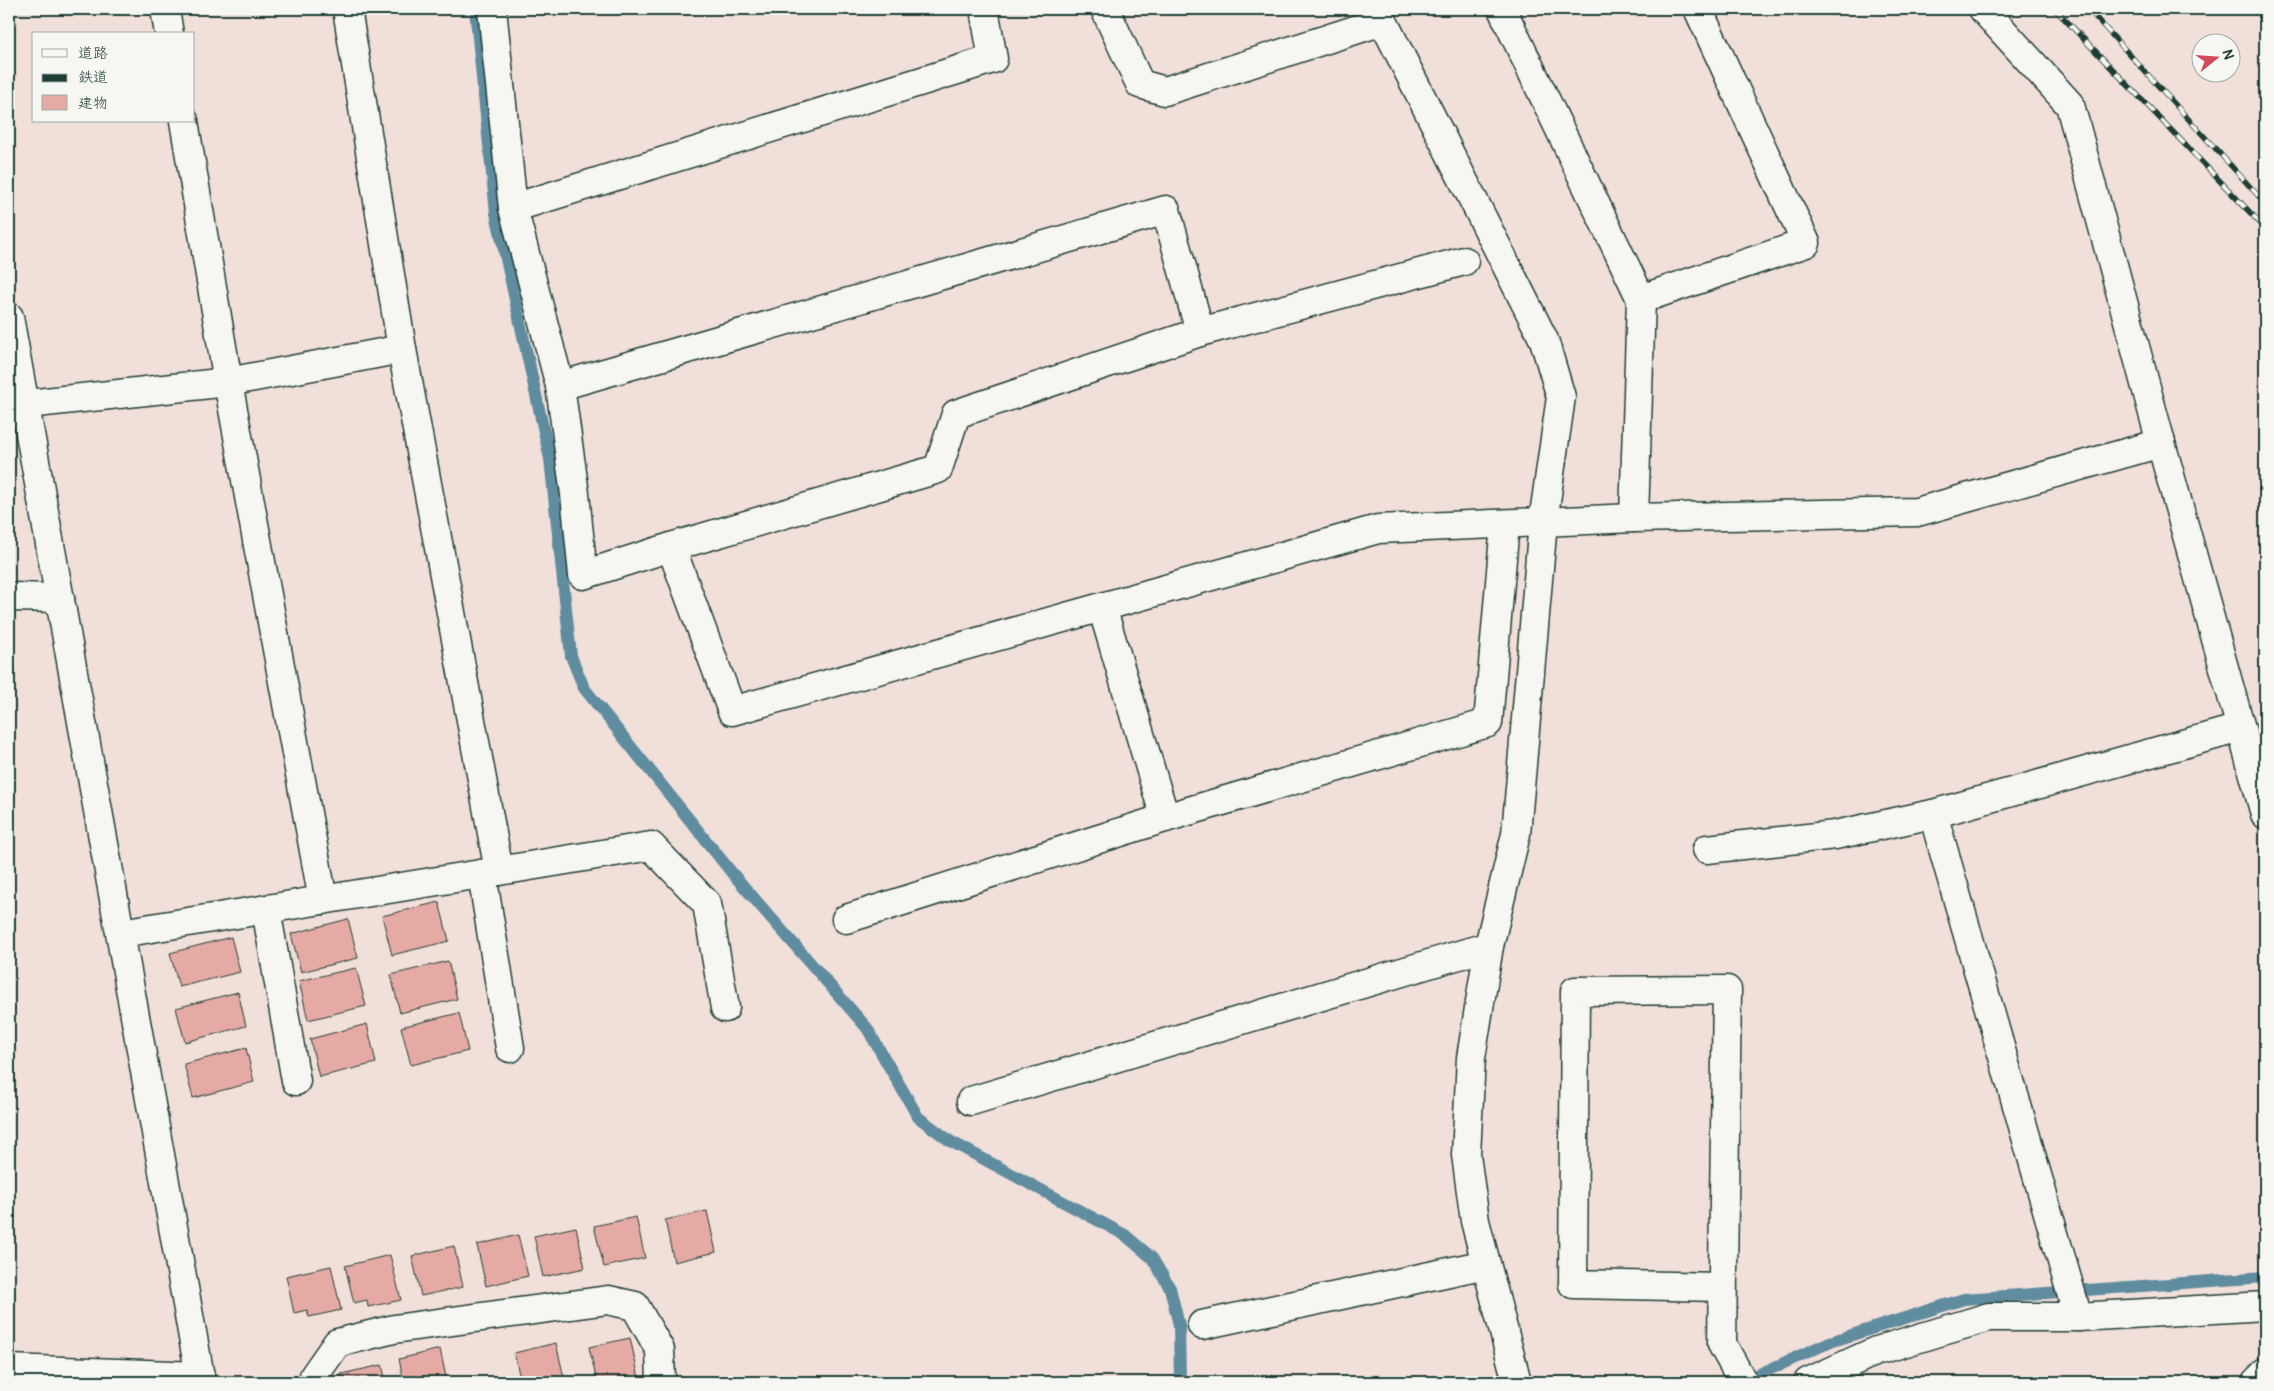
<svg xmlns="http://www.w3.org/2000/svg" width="2274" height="1391" font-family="Pangolin,'Klee One',sans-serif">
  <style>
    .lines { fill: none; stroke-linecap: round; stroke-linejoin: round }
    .stream { stroke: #5e8c9f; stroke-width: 12 }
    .building { fill: #e5aaa3; stroke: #1f3d34 }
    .minor-casing { stroke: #1f3d34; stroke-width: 31 }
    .major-casing { stroke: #1f3d34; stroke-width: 31 }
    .minor { stroke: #f6f6f2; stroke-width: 28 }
    .major { stroke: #f6f6f2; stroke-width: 28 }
    .rail-casing { stroke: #1f3d34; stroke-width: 5.5 }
    .rail { stroke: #f6f6f2; stroke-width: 4; stroke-dasharray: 11; stroke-linecap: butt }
  </style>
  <rect width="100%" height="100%" fill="#f1dfda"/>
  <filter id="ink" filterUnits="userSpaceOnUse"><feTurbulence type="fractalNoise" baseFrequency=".02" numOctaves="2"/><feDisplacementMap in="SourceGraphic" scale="10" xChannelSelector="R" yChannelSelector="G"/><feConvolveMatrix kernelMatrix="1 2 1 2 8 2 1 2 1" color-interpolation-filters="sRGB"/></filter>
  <g filter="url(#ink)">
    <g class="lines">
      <!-- stream -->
      <g class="stream">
        <polyline points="475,9 496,213 550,459 571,656 584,688 732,873 867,1028 918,1117 950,1141 1125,1235 1152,1258 1170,1288 1179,1325 1180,1382"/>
        <polyline points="1742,1382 1830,1342 1964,1299 2265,1277"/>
      </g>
    </g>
    <!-- building -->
    <g class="building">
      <polygon points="439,902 449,941 392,955 382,916"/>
      <polygon points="348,919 358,958 301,972 291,934"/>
      <polygon points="231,937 240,972 179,987 170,953"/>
      <polygon points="448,961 457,999 400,1013 391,975"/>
      <polygon points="356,968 366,1006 308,1020 299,981"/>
      <polygon points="238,992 246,1026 185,1042 176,1008"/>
      <polygon points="459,1013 468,1051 411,1065 401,1027"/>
      <polygon points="367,1024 376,1063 319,1077 310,1039"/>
      <polygon points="246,1048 254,1082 193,1098 184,1064"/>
      <polygon points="707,1211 716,1252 674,1262 665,1220"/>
      <polygon points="636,1217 645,1258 604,1267 594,1226"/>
      <polygon points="576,1227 585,1268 543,1277 534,1236"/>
      <polygon points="518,1235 528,1276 486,1286 477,1245"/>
      <polygon points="454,1246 463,1287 421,1296 412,1256"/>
      <polygon points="390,1255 401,1300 368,1307 367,1300 354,1303 345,1266"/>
      <polygon points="331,1266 341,1310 309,1317 307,1310 294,1313 286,1276"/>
      <polygon points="630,1338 639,1378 622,1382 597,1382 589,1347"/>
      <polygon points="556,1343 565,1382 521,1382 514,1353"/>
      <polygon points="440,1349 447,1382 404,1382 399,1359"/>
      <polygon points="382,1365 386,1382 343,1382 341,1374"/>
    </g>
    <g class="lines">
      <defs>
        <g id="minor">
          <polyline points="165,9 169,34"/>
          <polyline points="347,9 402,349 499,871"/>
          <polyline points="492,9 513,208 993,59 984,9"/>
          <polyline points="1105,9 1140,84 1165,91 1383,21 1544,340 1561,397 1543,522 1516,834 1489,946 1471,1058 1466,1155 1475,1221 1517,1382"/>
          <polyline points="1502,9 1641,299 1634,518 1917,512 2161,443"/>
          <polyline points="1983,9 2070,105 2161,443 2265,814"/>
          <polyline points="184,121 228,382 323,900"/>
          <polyline points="513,208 560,386 575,494 583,575 671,547"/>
          <polyline points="1641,299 1806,243 1698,9"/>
          <polyline points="9,317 201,1382"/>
          <polyline points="560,386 1166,210 1200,332 1464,261"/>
          <polyline points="9,406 228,382 402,349"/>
          <polyline points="9,597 60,598"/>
          <polyline points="1102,607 732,711 671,547 938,469 956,414 1200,332"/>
          <polyline points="1933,814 2240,728"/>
          <polyline points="1165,818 1102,607 1378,529 1634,518"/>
          <polyline points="1707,849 1835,835 1933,814 2078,1317"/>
          <polyline points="482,874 510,1048"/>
          <polyline points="266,909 296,1081"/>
          <polyline points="846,919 1165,818 1488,723 1505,524"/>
          <polyline points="121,933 651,846 707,904 725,1008"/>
          <polyline points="971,1101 1489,946"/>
          <polyline points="1722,1287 1573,1284 1575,991 1727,990 1722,1344 1743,1382"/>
          <polyline points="1202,1325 1486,1264"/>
          <polyline points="9,1369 200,1376"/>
          <polyline points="315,1382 314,1376 337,1343 394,1329 608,1300 635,1306 660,1350 661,1382"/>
          <polyline points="1808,1382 1876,1351 1989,1317 2078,1317 2265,1306"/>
        </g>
        <polyline id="major" points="2256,1382 2265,1373"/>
      </defs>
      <!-- minor casing -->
      <use href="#minor" class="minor-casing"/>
      <!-- major casing -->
      <use href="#major" class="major-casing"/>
      <!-- minor -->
      <use href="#minor" class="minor"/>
      <!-- major -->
      <use href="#major" class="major"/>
      <defs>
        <g id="rail">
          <polyline points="2055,9 2265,228"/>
          <polyline points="2088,9 2265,203"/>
        </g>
      </defs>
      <!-- rail casing -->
      <use href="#rail" class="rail-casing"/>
      <!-- rail -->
      <use href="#rail" class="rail"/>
    </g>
  </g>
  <!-- margin -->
  <rect width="2274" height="1391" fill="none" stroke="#f6f6f2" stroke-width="30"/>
  <rect x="15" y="15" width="2244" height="1361" fill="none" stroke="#1f3d34" stroke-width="2" filter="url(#ink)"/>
  <!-- legend -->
  <rect x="32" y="32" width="162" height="90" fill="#f6f6f2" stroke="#a0aca6"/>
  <rect x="42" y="49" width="25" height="8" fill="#f6f6f2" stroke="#a0aca6"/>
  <text x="78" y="58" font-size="15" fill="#1f3d34">道路</text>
  <rect x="42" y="74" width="25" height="8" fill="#1f3d34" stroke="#a0aca6"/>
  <text x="78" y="82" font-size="15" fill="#1f3d34">鉄道</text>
  <rect x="42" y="95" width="25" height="15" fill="#e5aaa3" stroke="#a0aca6"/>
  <text x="78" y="108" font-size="15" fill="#1f3d34">建物</text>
  <!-- north arrow -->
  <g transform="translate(2216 58) rotate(73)"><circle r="24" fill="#f6f6f2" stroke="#a0aca6"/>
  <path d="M0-4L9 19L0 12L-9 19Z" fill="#d1495b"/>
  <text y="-8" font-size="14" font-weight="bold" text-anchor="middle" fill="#1f3d34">N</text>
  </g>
</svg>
